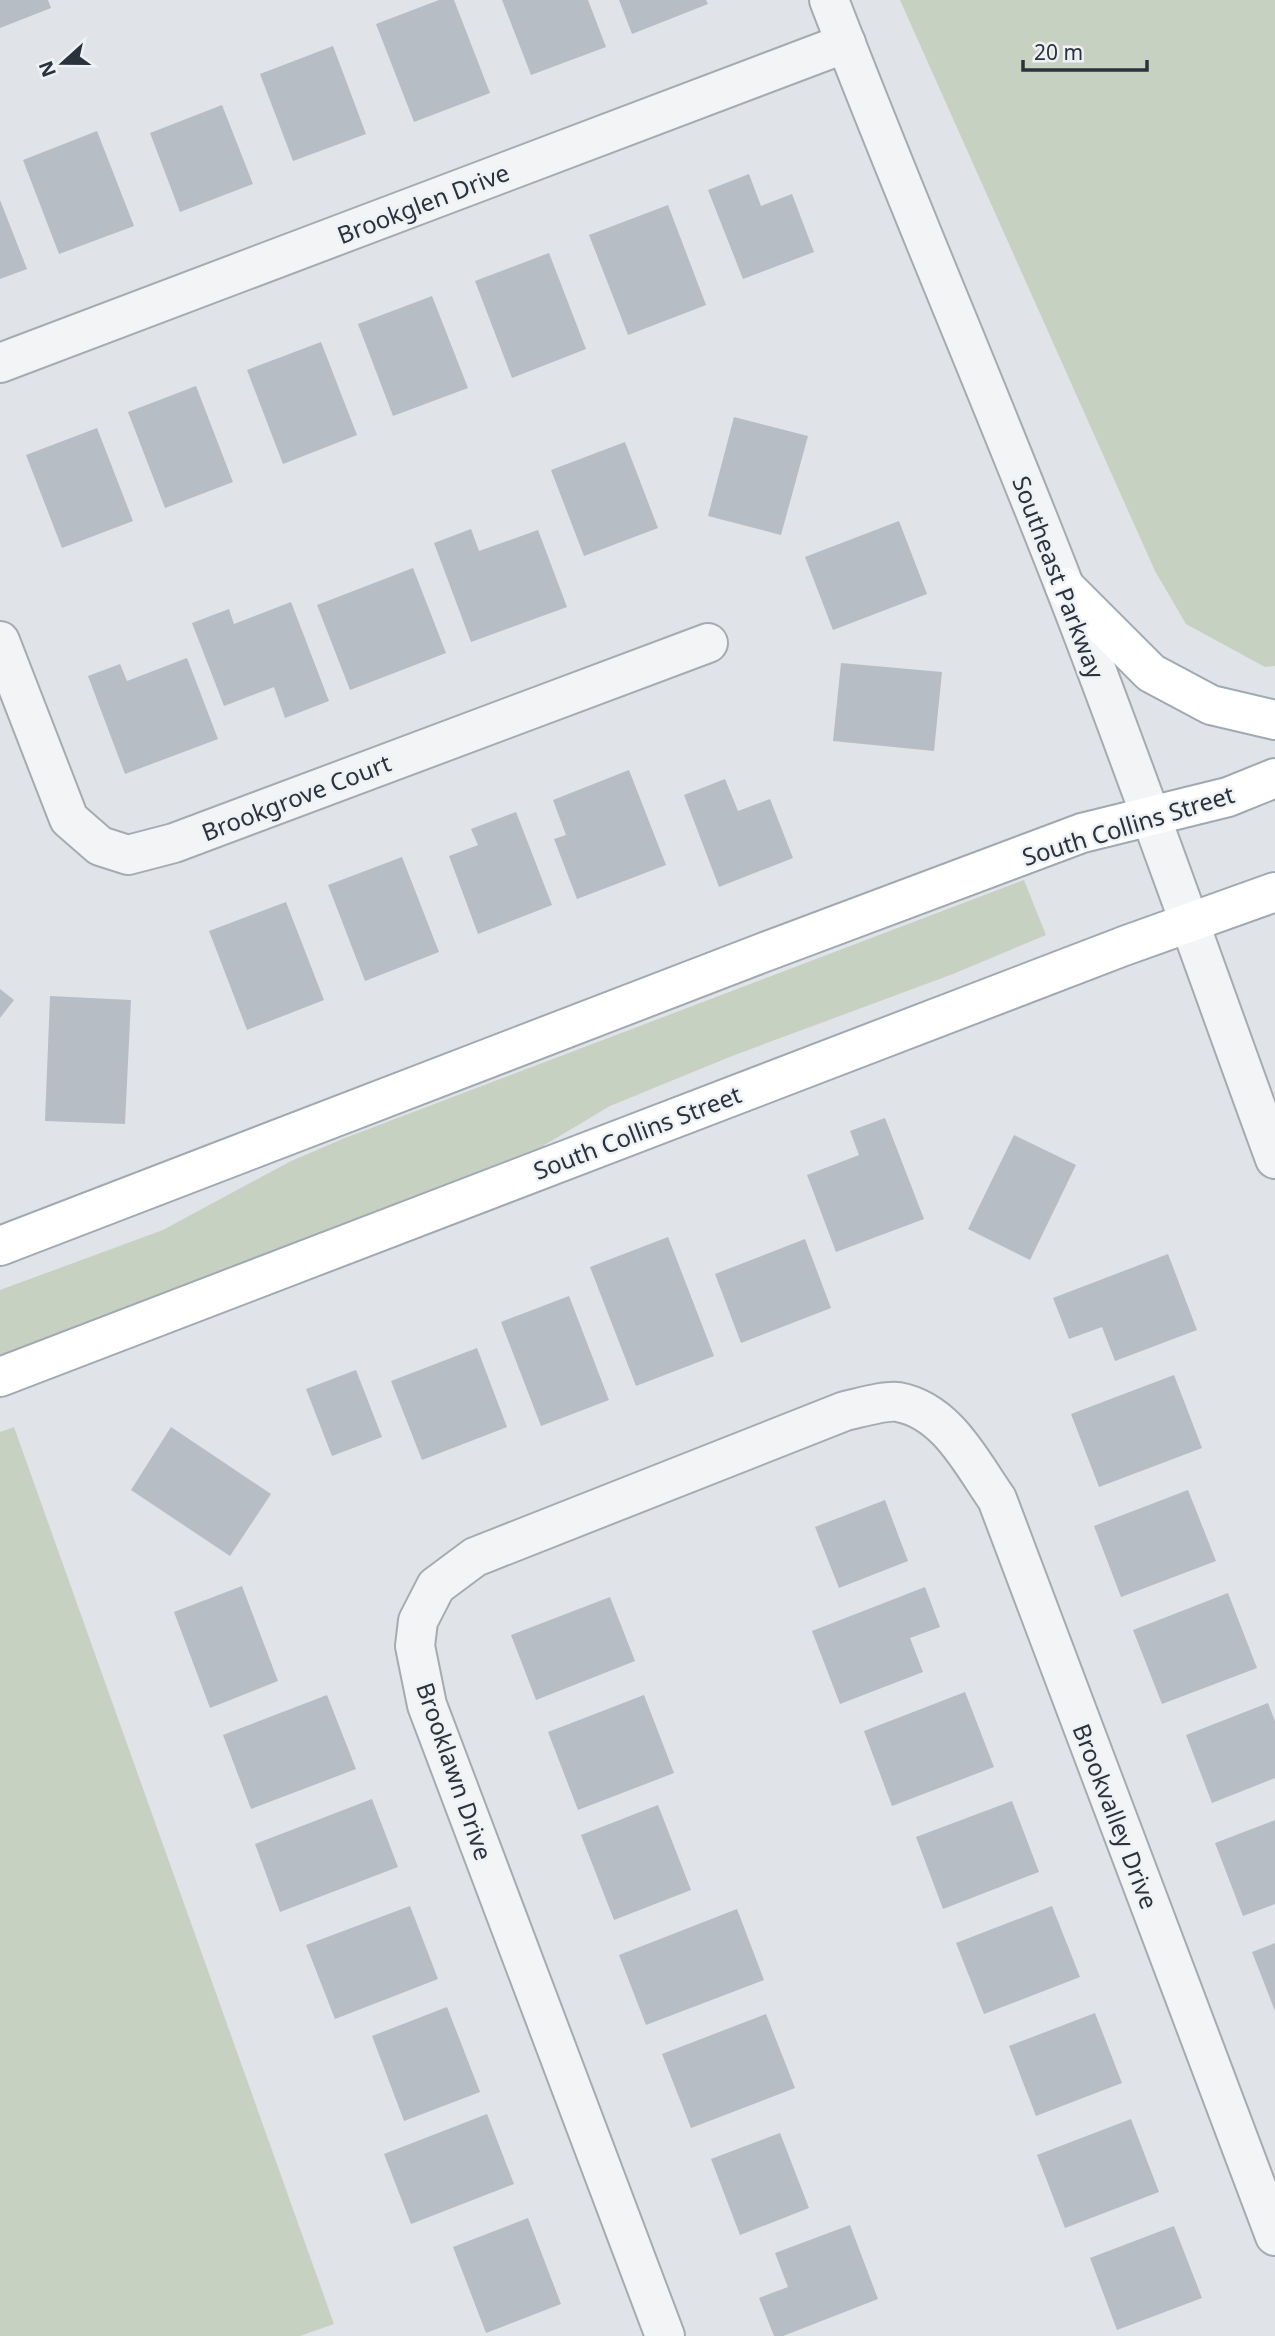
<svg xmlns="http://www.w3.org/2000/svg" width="1275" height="2336" font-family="'Noto Sans',sans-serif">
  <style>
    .green { fill: #c7d1c1 }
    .building { fill: #b7bdc4 }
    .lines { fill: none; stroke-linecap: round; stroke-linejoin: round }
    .minor-casing { stroke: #a6abb1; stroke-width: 42 }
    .major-casing { stroke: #a0a9b2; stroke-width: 42 }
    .minor { stroke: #f2f4f6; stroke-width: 38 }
    .major { stroke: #fff; stroke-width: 38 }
    .labels { text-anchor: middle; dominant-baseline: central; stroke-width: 5; stroke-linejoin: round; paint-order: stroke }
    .street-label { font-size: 24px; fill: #2a333d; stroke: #eff2f5 }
  </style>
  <rect width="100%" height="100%" fill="#e0e3e7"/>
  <!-- green -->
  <g class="green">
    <polygon points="900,0 1275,0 1275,666 1265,667 1186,624 1155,571"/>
    <polygon points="1024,880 1046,935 953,974 732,1056 610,1106 526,1156 0,1358 0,1290 163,1230 291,1161 345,1138"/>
    <polygon points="14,1427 334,2324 300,2336 0,2336 0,1432"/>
  </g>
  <!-- building -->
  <g class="building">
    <polygon points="0,0 48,0 51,8 0,28"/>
    <polygon points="439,0 454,0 490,93 414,122 376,24"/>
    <polygon points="502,0 588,0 606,47 531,75"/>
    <polygon points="619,0 706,0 708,4 632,34"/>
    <polygon points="333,46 366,134 293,161 260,74"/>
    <polygon points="222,105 253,184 180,212 150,133"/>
    <polygon points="97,131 134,226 59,254 23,160"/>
    <polygon points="749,174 761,206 792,194 814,252 743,279 708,190"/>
    <polygon points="0,200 27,269 0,279"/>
    <polygon points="668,205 706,305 628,335 589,235"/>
    <polygon points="549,253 586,349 512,378 475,281"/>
    <polygon points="432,296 468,388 393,416 358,324"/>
    <polygon points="321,342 357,435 283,464 247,370"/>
    <polygon points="196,386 233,482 165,508 128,412"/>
    <polygon points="734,417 808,436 781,535 708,516"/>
    <polygon points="97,428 133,521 62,548 26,455"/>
    <polygon points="625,442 658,528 584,556 551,470"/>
    <polygon points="899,521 927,594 833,630 805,557"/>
    <polygon points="471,529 479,551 538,530 567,607 471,642 434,543"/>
    <polygon points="413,568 446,653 350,690 317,605"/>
    <polygon points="291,602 329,701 285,718 274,687 224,706 192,623 229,609 234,624"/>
    <polygon points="187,658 218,739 125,774 88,676 120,664 127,681"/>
    <polygon points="841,663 942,672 934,751 833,741"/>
    <polygon points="629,770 666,865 577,899 554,839 566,835 553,800"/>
    <polygon points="725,779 738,811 770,799 793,858 719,887 684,795"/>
    <polygon points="516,812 552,905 478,934 449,856 478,845 471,829"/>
    <polygon points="402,857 439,952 365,981 328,885"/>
    <polygon points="286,902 324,1000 247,1030 209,931"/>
    <polygon points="0,989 14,1000 0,1018"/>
    <polygon points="50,996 131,1000 125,1124 45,1121"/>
    <polygon points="885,1118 924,1219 836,1252 807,1175 859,1155 850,1131"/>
    <polygon points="1014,1135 1076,1165 1030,1260 968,1229"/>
    <polygon points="668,1237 714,1356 636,1386 590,1267"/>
    <polygon points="805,1239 831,1308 741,1343 715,1274"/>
    <polygon points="1168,1254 1197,1330 1115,1361 1102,1327 1069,1339 1053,1298"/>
    <polygon points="569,1296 609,1400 541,1426 501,1322"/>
    <polygon points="477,1348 507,1427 422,1460 391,1381"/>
    <polygon points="356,1370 382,1437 332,1456 306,1389"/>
    <polygon points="1174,1375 1202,1448 1099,1487 1071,1414"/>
    <polygon points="171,1427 271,1494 230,1556 131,1490"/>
    <polygon points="1188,1490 1216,1561 1121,1597 1094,1526"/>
    <polygon points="885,1500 908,1561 839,1588 815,1527"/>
    <polygon points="242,1586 278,1681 210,1708 174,1612"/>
    <polygon points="925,1587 940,1627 910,1638 923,1672 840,1704 812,1631"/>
    <polygon points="1228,1593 1257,1668 1162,1704 1133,1630"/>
    <polygon points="610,1597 635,1661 536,1700 511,1635"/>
    <polygon points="965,1692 994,1767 892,1806 864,1731"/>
    <polygon points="327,1695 356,1769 251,1809 223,1735"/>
    <polygon points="644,1695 674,1773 578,1810 548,1732"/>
    <polygon points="1268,1703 1275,1721 1275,1778 1212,1803 1186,1735"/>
    <polygon points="372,1799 398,1867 280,1912 255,1844"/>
    <polygon points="1012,1801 1039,1872 943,1909 916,1837"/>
    <polygon points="658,1805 691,1890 614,1920 581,1835"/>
    <polygon points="1275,1820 1275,1904 1243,1916 1215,1843"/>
    <polygon points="410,1906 438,1979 335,2019 306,1945"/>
    <polygon points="1052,1906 1080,1977 984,2014 956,1943"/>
    <polygon points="737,1909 764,1980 646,2025 619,1955"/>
    <polygon points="1275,1943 1275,2011 1252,1952"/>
    <polygon points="447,2007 480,2092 404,2121 372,2036"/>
    <polygon points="1095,2013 1122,2083 1036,2116 1009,2046"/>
    <polygon points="766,2014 795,2088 691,2128 662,2054"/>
    <polygon points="487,2114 514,2184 411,2224 384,2154"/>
    <polygon points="1131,2119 1159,2192 1065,2228 1037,2155"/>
    <polygon points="780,2133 809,2208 740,2235 711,2159"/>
    <polygon points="528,2218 561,2304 486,2333 453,2247"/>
    <polygon points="850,2225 878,2299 783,2336 774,2336 759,2298 788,2287 775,2253"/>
    <polygon points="1174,2226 1202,2298 1117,2330 1090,2258"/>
  </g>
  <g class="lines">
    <defs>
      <g id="minor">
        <path d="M829,0c75,196 159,389 235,585 74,190 141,383 211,574"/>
        <polyline points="0,363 846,43"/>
        <polyline points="0,641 69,819 100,846 128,855 174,843 708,643"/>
        <path d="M665,2336l-238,-631 -12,-59 3,-25 18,-35 39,-29 370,-146c14,-3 41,-11 53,-9 49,9 73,60 99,97l278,737"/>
      </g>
      <g id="major">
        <polyline points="1065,587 1151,673 1211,705 1275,720"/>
        <polyline points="0,1246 762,953 1082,833 1228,797 1275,778"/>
        <polyline points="0,1377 1124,946 1275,892"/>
      </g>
    </defs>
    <!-- minor casing -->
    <use href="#minor" class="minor-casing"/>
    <!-- major casing -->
    <use href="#major" class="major-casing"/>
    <!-- minor -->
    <use href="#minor" class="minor"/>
    <!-- major -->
    <use href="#major" class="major"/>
  </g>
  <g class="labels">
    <!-- street labels -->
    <g class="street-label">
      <text transform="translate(423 203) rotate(-21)">Brookglen Drive</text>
      <text transform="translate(1059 577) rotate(69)">Southeast Parkway</text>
      <text transform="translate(296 797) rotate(-21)">Brookgrove Court</text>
      <text transform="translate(1128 825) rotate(-17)">South Collins Street</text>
      <text transform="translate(637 1132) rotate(-21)">South Collins Street</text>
      <text transform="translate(455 1771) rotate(71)">Brooklawn Drive</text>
      <text transform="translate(1116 1816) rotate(69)">Brookvalley Drive</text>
    </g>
  </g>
  <!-- north arrow -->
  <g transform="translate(63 63) rotate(249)" stroke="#eff2f5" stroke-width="5" paint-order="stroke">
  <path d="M0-5L12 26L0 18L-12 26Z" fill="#2a333d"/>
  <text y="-10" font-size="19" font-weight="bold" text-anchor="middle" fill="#2a333d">N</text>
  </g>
  <!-- scale -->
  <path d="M1023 60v10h124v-10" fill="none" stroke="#2a333d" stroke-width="3.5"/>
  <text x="1034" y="60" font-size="21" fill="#2a333d" stroke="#eff2f5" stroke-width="5" paint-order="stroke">20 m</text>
</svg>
